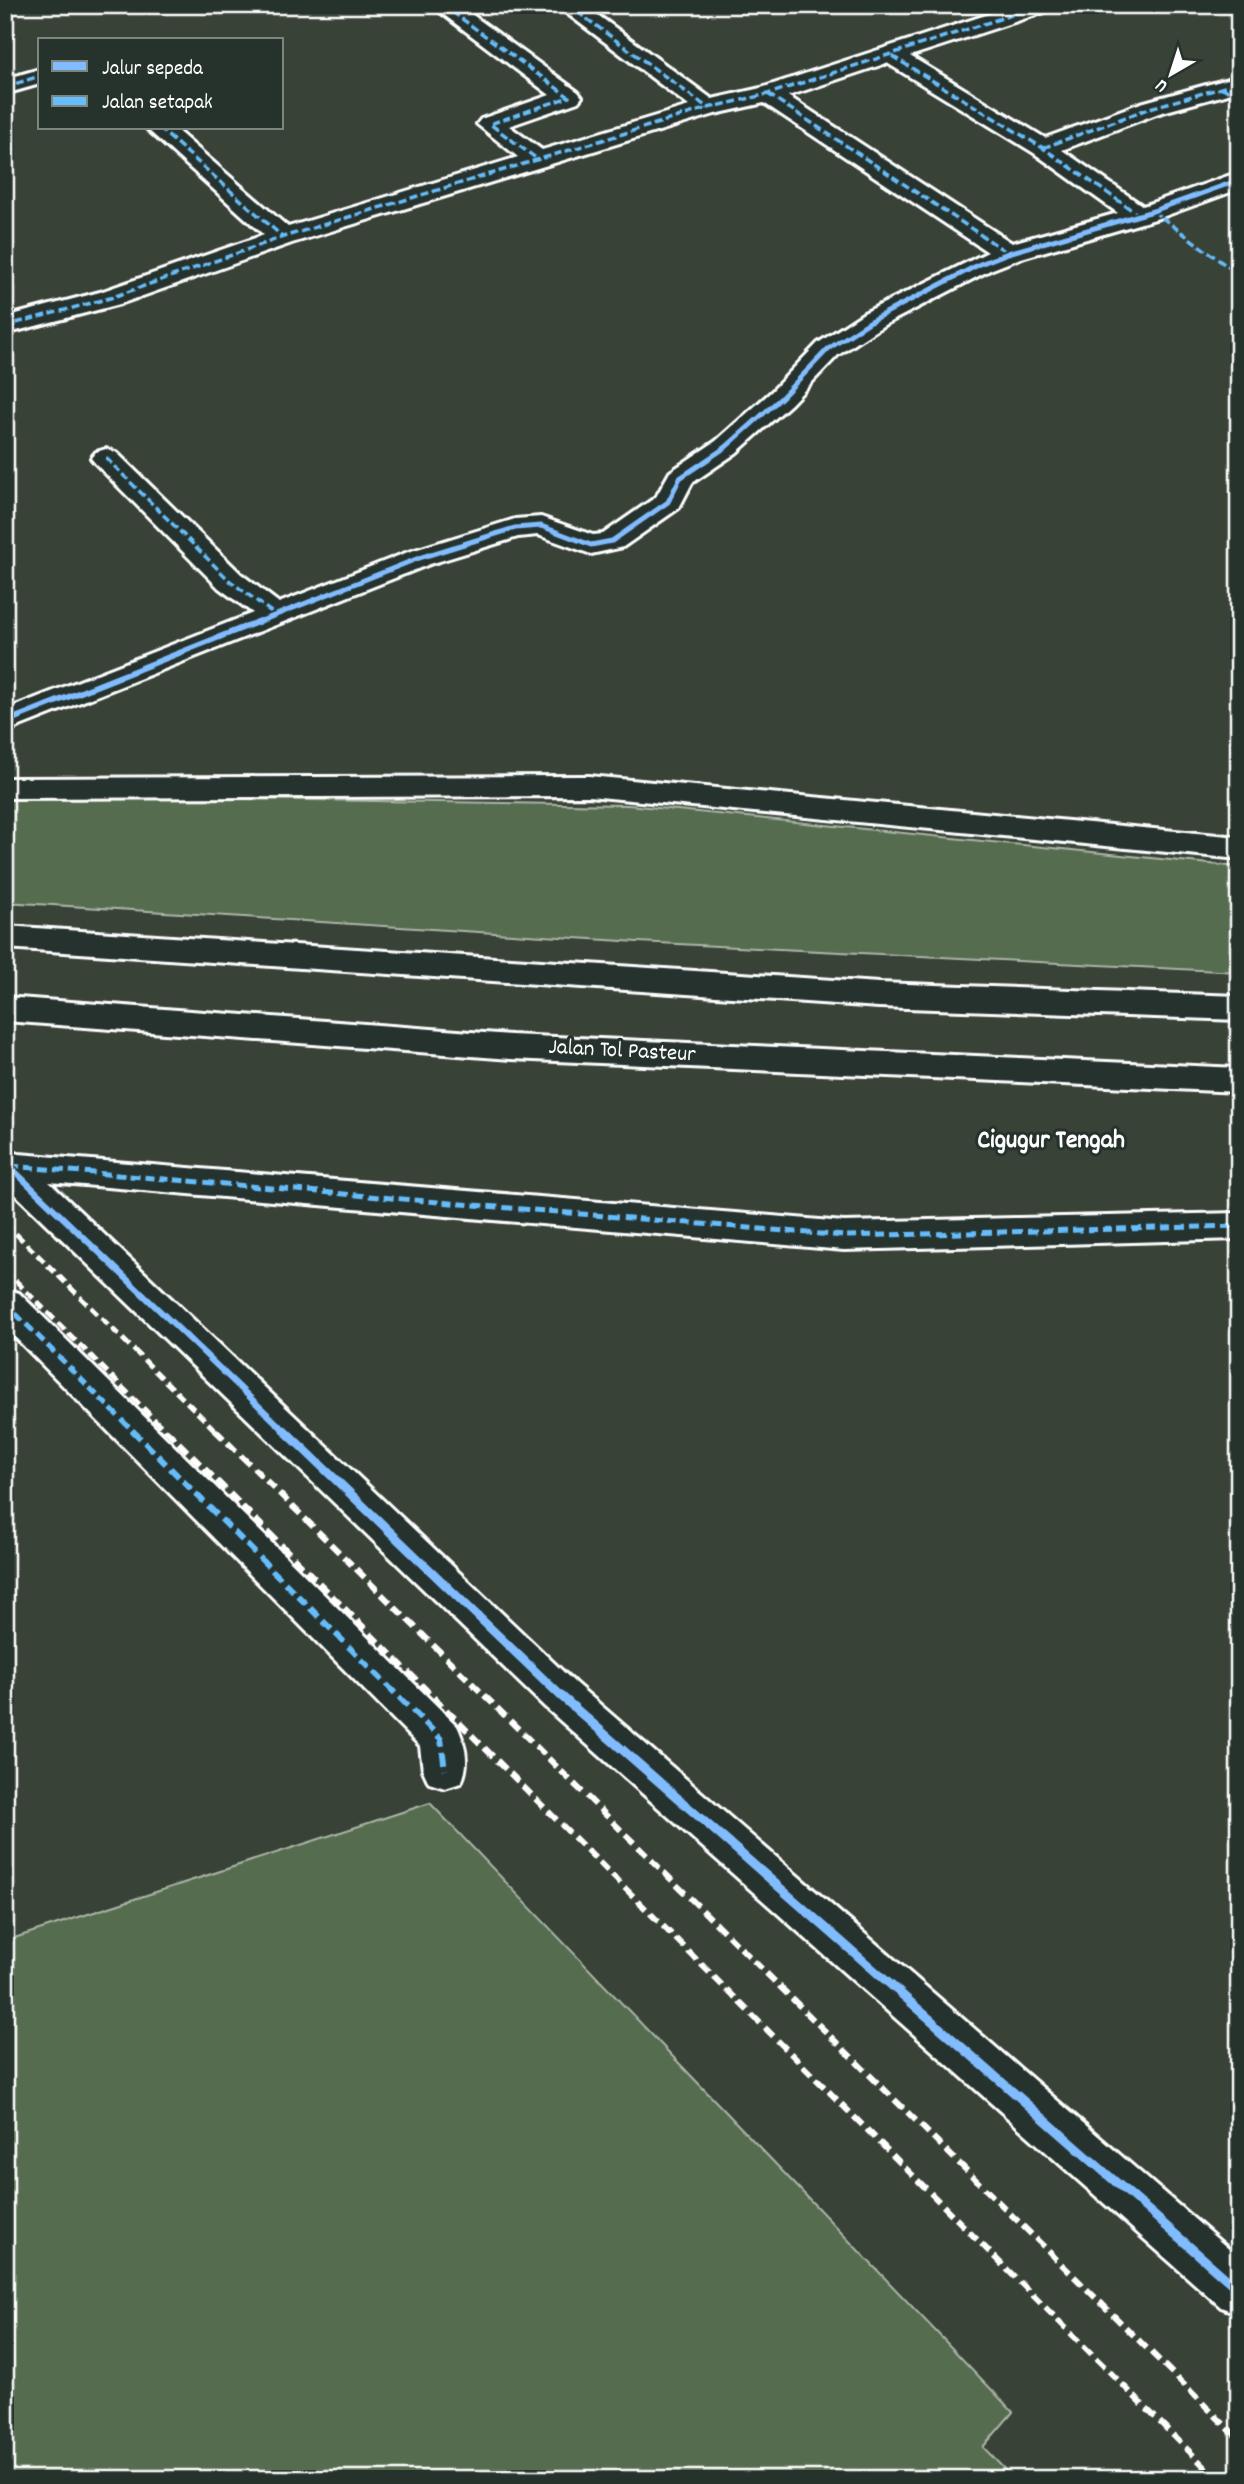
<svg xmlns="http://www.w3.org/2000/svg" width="1244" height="2484" font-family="Dekko,sans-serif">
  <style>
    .green { fill: #576c50; stroke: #abb6a8; stroke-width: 2 }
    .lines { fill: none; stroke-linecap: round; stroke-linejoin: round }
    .minor-casing { stroke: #fff; stroke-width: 6 }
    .highway-casing { stroke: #fff; stroke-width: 6 }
    .minor { fill: #26332d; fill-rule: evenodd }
    .highway { fill: #26332d; fill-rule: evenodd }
    .rail-far1 { stroke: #fff; stroke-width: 5; stroke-dasharray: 10 5; stroke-linecap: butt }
    .rail { stroke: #fff; stroke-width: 6; stroke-dasharray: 12 6; stroke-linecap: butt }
    .quiet-far2 { stroke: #66bdfb; stroke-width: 3.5; stroke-dasharray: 8 3.5; stroke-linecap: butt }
    .quiet-far1 { stroke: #66bdfb; stroke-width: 5; stroke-dasharray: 10 5; stroke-linecap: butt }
    .quiet { stroke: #66bdfb; stroke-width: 6; stroke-dasharray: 12 6; stroke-linecap: butt }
    .cycleway-far2-casing { stroke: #26332d; stroke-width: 9 }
    .cycleway-far1-casing { stroke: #26332d; stroke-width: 10 }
    .cycleway-casing { stroke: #26332d; stroke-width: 13 }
    .cycleway-far2 { stroke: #80bcff; stroke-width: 5 }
    .cycleway-far1 { stroke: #80bcff; stroke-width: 6 }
    .cycleway { stroke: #80bcff; stroke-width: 9 }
    .labels { text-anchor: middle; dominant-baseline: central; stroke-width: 6; stroke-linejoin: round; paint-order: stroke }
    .street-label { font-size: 23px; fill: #fff; stroke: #26332d }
    .quarter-label { font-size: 26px; font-weight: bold; fill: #fff; stroke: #26332d }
  </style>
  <rect width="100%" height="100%" fill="#394237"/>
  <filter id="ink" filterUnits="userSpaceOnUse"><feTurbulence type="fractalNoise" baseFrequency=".0143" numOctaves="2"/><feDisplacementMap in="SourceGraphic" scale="14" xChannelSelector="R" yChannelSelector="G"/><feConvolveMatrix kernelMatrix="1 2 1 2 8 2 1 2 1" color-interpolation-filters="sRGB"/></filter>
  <g filter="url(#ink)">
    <!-- green -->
    <g class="green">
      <polygon points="49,796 628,805 1239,867 1239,972 638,942 5,902 5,799"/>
      <polygon points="430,1803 1013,2412 983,2447 1014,2479 5,2479 5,1941"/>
    </g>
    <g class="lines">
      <defs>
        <g id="minor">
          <path d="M431,5h28l119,87 4,5 -4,5 -69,24 33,24 147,-44 -133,-101h28l128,94 49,-11 256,-83h37l-3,5 -141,46 135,82 96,-35 98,-27v15l-80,22 -97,37 81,56 96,-34v17l-77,28 -144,42 -28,11 -106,55 -46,30 -47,49 -55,49 -44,30 -13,25 -56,39 -32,7 -53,-19 -20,2 -88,27 -425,168v-22l248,-97 -34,-25 -123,-124 -5,-6 5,-6 10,-3 10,3 125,122 38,29 129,-51 107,-33 26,-2 52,18 10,-1 53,-37 14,-25 46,-31 55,-49 47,-49 46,-30 124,-61 -224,-149 -49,11 -423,129 -172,61 -115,30v-17l95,-25 164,-57 -118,-107h28l114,99 230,-70 -41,-33 4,-5 69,-24zM887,63l147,90 84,60 -106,30 -224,-147z"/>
          <polygon points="40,69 40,84 5,94 5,79"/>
          <polygon points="589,776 1239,837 1239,859 589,796 5,798 5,778"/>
          <polygon points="5,1149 19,1154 844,1222 1239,1213 1239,1239 844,1250 49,1182 575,1683 1239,2258 1239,2314 1221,2307 545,1707 5,1184"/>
          <path d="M5,1289l14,4 438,433c9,19 13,38 4,57l-16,5 -16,-5 -6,-13 -3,-24 -415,-419z"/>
        </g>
        <g id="highway">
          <polygon points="5,926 879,983 1239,996 1239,1020 879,1007 5,948"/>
          <polygon points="5,997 511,1035 1239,1068 1239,1092 511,1059 5,1021"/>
        </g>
      </defs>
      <!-- minor casing -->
      <use href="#minor" class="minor-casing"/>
      <!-- highway casing -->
      <use href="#highway" class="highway-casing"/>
      <!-- minor -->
      <use href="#minor" class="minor"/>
      <!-- highway -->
      <use href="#highway" class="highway"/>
      <!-- rail-far1 -->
      <g class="rail-far1">
        <polyline points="5,1223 217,1432"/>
        <polyline points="5,1270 167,1432"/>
      </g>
      <!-- rail -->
      <g class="rail">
        <polyline points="166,1430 1217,2479"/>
        <polyline points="215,1430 1239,2439"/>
      </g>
      <!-- quiet-far2 -->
      <g class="quiet-far2">
        <polyline points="443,5 569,97 490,124 537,159"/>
        <polyline points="568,5 708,108"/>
        <polyline points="892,56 1043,148 1139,215"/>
        <polyline points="5,87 40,76"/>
        <polyline points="1222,87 1239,99"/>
        <polyline points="768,94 1008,253"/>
        <polyline points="159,128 283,237"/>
        <polyline points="1043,148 1150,108 1239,83"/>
        <polyline points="1153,211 1239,275"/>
        <polyline points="5,326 110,298 283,237 708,108 768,94 1042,5"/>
        <polyline points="106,458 230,581 274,614"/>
      </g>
      <!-- quiet-far1 -->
      <g class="quiet-far1">
        <polyline points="10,1166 844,1236 1239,1226"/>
        <polyline points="5,1303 134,1432"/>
      </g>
      <!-- quiet -->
      <polyline class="quiet" points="132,1430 441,1739 445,1770"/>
      <defs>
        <polyline id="cycleway-far2" points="256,623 419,558 515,528 541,526 591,545 612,541 668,502 680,478 726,447 781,398 828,349 874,319 980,264 1008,253 1153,211 1239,180"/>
        <g id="cycleway-far1">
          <polyline points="5,722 260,621"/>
          <polyline points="5,1162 286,1432"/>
        </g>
        <polyline id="cycleway" points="284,1430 560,1695 1239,2290"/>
      </defs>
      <!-- cycleway-far2 casing -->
      <use href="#cycleway-far2" class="cycleway-far2-casing"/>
      <!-- cycleway-far1 casing -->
      <use href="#cycleway-far1" class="cycleway-far1-casing"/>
      <!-- cycleway casing -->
      <use href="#cycleway" class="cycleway-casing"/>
      <!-- cycleway-far2 -->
      <use href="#cycleway-far2" class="cycleway-far2"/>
      <!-- cycleway-far1 -->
      <use href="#cycleway-far1" class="cycleway-far1"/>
      <!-- cycleway -->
      <use href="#cycleway" class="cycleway"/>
    </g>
  </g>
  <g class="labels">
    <!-- street labels -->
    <g class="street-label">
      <text transform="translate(622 1052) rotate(3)">Jalan Tol Pasteur</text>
    </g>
    <!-- quarter labels -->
    <g class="quarter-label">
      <text x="1051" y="1141">Cigugur Tengah</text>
    </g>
  </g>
  <!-- margin -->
  <rect width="1244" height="2484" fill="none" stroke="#26332d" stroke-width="28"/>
  <rect x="14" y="14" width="1216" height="2456" fill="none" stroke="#fff" stroke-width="2.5" filter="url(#ink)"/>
  <!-- legend -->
  <rect x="38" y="38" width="245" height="91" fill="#26332d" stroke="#7d8581" stroke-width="2"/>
  <rect x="52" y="61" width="35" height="10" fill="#80bcff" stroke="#7d8581" stroke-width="2"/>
  <text x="102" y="74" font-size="21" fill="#ffffff">Jalur sepeda</text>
  <rect x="52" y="96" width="35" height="10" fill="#66bdfb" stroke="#7d8581" stroke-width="2"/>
  <text x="102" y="108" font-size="21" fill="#ffffff">Jalan setapak</text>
  <!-- north arrow -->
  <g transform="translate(1171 74) rotate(219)" stroke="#26332d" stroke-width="5" paint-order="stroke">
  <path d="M0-5L12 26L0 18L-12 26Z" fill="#ffffff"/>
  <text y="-10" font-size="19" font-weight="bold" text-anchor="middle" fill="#ffffff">U</text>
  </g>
</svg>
